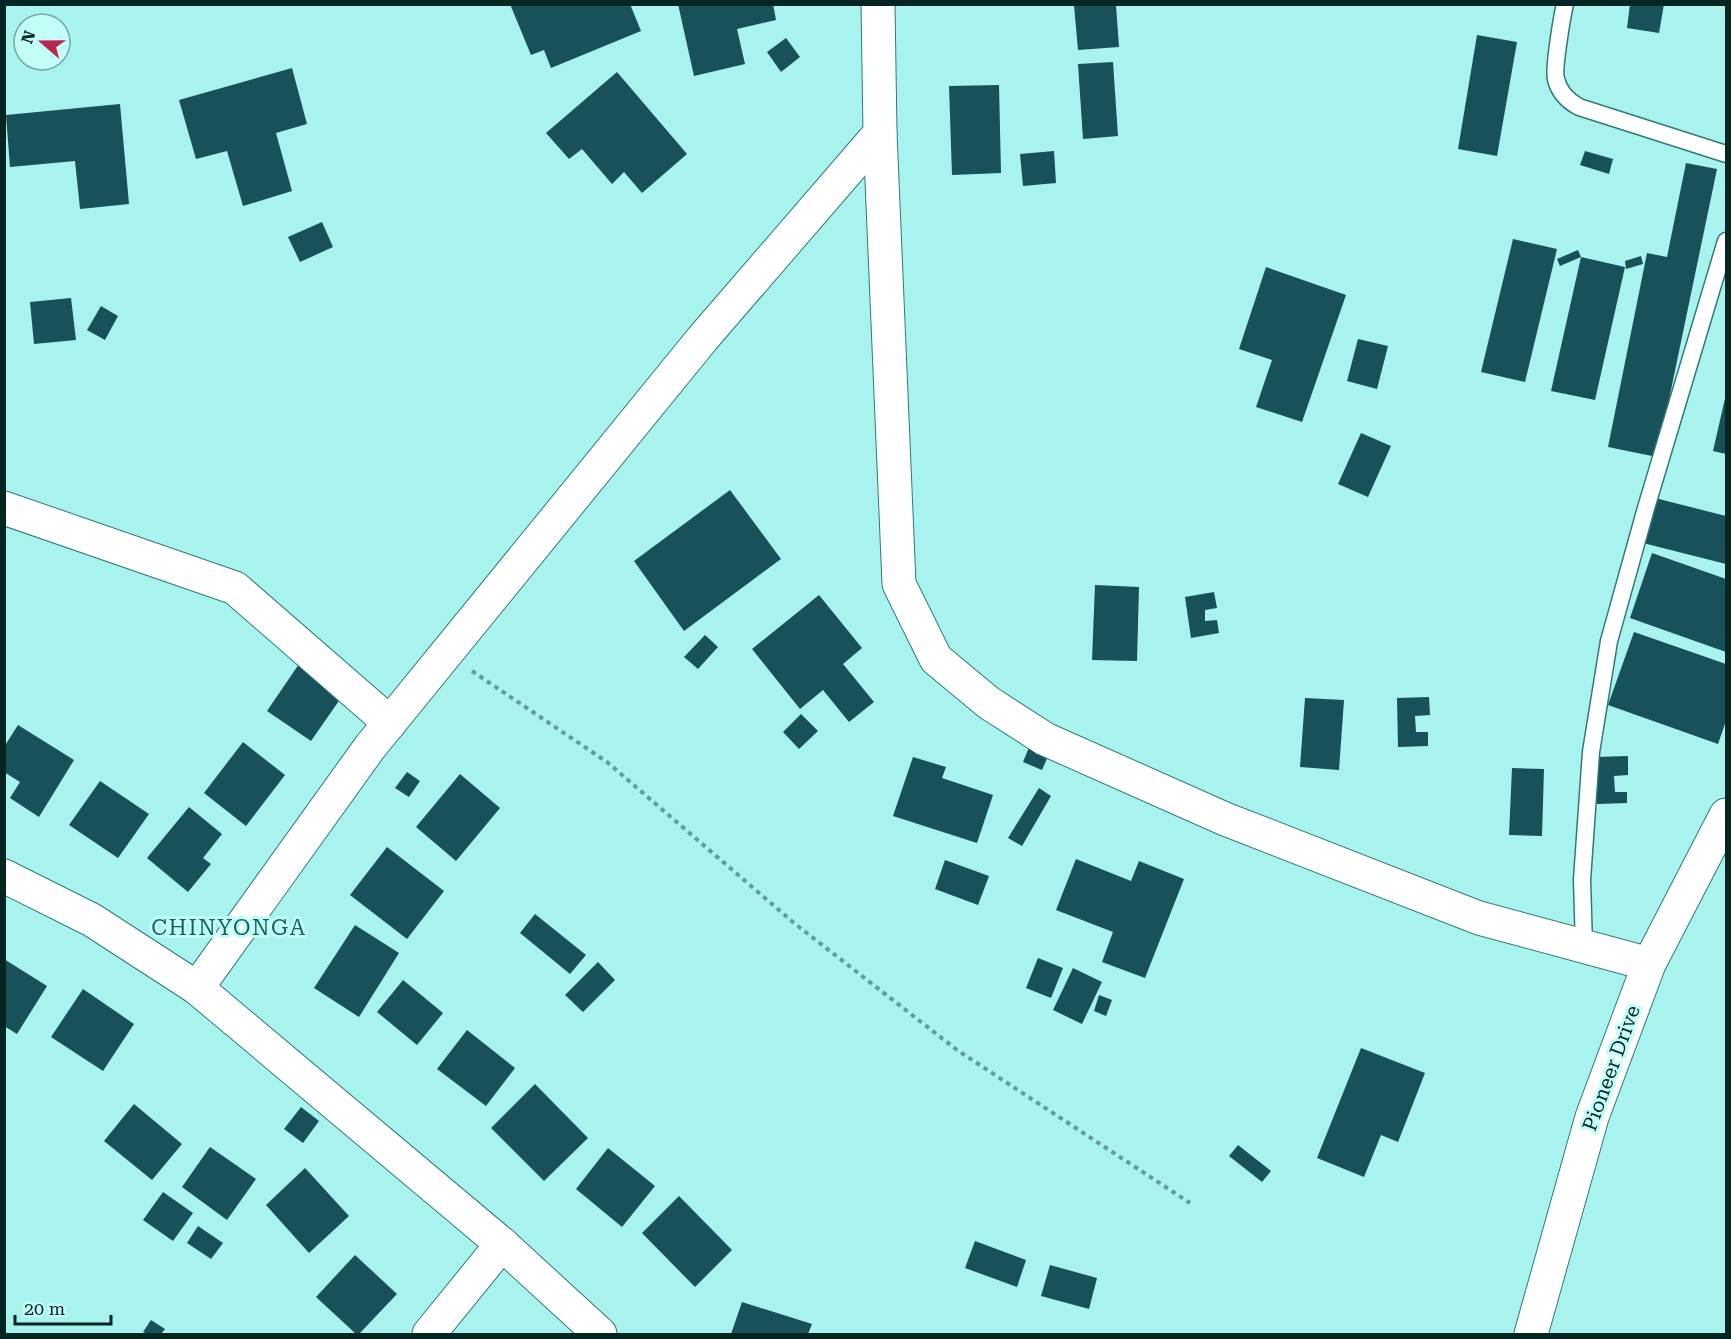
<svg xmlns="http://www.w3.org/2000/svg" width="1731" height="1339" font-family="'Roboto Serif',serif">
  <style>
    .building { fill: #18515a }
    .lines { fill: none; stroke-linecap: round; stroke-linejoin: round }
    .lane-casing { stroke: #2f7b77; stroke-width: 19 }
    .street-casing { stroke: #2f7b77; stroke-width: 35 }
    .secondary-casing { stroke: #2f7b77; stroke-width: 35 }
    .path { stroke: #639c98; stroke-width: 4; stroke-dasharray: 4.5 4.5; stroke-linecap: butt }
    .lane { stroke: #fff; stroke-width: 16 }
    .street { stroke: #fff; stroke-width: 33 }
    .secondary { stroke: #fff; stroke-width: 33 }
    .labels { text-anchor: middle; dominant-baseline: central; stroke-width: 6; stroke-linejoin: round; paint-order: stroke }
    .street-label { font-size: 20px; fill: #052523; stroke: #c2fdf8 }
    .quarter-label { font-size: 22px; letter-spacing: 1.5px; fill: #116561; stroke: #c2fdf8 }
  </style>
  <rect width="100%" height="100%" fill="#a8f3ed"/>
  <!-- building -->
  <g class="building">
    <polygon points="510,4 630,4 641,31 551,68 544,50 531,55"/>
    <polygon points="678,4 773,4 776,20 737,29 745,64 694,76"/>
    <polygon points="1630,4 1664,4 1659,33 1627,28"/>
    <polygon points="1074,5 1116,5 1119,47 1078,50"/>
    <polygon points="1477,35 1517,42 1497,156 1458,149"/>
    <polygon points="786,38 800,57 781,72 767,52"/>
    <polygon points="1113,62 1118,136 1083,139 1078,64"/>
    <polygon points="292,68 307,124 276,133 292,191 243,206 227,151 196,159 179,100"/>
    <polygon points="617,72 687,154 642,193 624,172 612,184 582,149 569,159 546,133"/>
    <polygon points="999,85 1001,173 952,175 949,86"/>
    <polygon points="120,104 129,204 80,209 75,161 10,167 6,115"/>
    <polygon points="1054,151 1056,183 1023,186 1020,154"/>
    <polygon points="1585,151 1613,159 1609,174 1580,165"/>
    <polygon points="1686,163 1717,169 1657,457 1608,447 1647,253 1667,257"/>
    <polygon points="322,222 333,247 300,262 288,237"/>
    <polygon points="1513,239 1557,249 1525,382 1481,372"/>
    <polygon points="1578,250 1581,257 1560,266 1557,259"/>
    <polygon points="1641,256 1643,264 1626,269 1625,261"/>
    <polygon points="1581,257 1625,267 1595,400 1551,391"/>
    <polygon points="1266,267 1346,295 1302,422 1256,407 1272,360 1239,349"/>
    <polygon points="71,298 76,340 34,344 30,302"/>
    <polygon points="101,306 118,316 105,340 87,330"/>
    <polygon points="1358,339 1388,346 1377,389 1347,381"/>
    <polygon points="1726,394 1726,454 1713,451"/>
    <polygon points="1361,433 1391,446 1368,497 1338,484"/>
    <polygon points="730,490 781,559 684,631 634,561"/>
    <polygon points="1655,498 1726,516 1726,564 1643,543"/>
    <polygon points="1652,553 1726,579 1726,652 1630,618"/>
    <polygon points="1095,585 1139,587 1137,661 1092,660"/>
    <polygon points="1214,592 1217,608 1205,610 1205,621 1217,620 1219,633 1191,638 1185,597"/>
    <polygon points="819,595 862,648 843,664 874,702 849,722 823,690 800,709 752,649"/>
    <polygon points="1634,632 1726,664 1726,721 1718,744 1608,705"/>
    <polygon points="705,635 718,647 698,669 684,657"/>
    <polygon points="299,664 343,695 311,741 267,711"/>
    <polygon points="1429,697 1430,715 1415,716 1416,732 1428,732 1428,746 1398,747 1397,698"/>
    <polygon points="1305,698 1344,700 1339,770 1300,767"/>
    <polygon points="801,714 818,731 799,749 783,732"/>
    <polygon points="18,725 74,760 39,817 10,798 20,782 4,772 4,747"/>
    <polygon points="243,742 285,775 246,826 204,793"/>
    <polygon points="1030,745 1049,754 1042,770 1023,762"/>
    <polygon points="1628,756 1628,775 1614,776 1615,792 1627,792 1627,803 1597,804 1596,757"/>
    <polygon points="913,757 946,767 942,778 993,795 977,843 893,816"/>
    <polygon points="1512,768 1544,769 1542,836 1509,835"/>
    <polygon points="407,772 420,781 409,797 395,788"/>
    <polygon points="460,774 500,808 456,861 416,827"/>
    <polygon points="100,781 149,814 118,858 69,825"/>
    <polygon points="1039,788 1051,796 1022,846 1008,838"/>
    <polygon points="189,807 222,834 203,858 211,864 188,892 147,858"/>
    <polygon points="387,847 444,891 407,939 350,895"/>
    <polygon points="1076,859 1131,881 1139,861 1184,879 1145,978 1102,962 1113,932 1056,910"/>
    <polygon points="945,860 989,876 978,905 935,889"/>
    <polygon points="535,914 586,955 570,974 520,933"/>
    <polygon points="355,925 399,953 359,1017 314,988"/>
    <polygon points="1038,958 1063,968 1051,998 1026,988"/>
    <polygon points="4,959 47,986 17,1034 4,1026"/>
    <polygon points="598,962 615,980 583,1012 565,995"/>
    <polygon points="1073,968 1102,982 1082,1024 1053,1010"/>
    <polygon points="403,980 443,1013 417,1045 377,1012"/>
    <polygon points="83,989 134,1024 103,1071 51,1037"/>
    <polygon points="1099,995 1112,1000 1106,1016 1094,1011"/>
    <polygon points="467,1030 515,1068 486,1106 437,1069"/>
    <polygon points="1361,1048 1425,1073 1398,1142 1381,1135 1364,1177 1317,1158"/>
    <polygon points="535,1084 588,1138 544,1181 491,1128"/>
    <polygon points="134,1104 182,1144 152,1180 104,1141"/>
    <polygon points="301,1107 319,1121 303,1143 284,1129"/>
    <polygon points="1238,1145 1271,1171 1262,1182 1229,1156"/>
    <polygon points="210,1147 256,1179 227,1220 182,1187"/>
    <polygon points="608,1148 655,1186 622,1227 576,1189"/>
    <polygon points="305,1168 349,1216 309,1253 266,1205"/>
    <polygon points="163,1192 193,1213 173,1241 143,1220"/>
    <polygon points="679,1196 732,1250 695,1287 642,1233"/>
    <polygon points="198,1226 223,1243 211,1259 187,1243"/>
    <polygon points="975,1241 1026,1260 1017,1287 965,1268"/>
    <polygon points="355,1255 397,1294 359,1334 356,1334 316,1297"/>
    <polygon points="1050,1265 1097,1278 1089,1309 1041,1296"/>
    <polygon points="742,1302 812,1324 808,1334 731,1334"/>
    <polygon points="151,1320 165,1329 161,1334 148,1334 143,1332"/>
  </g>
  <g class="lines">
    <defs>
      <g id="lane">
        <path d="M1565,4c-3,13 -12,66 -9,75 3,13 12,22 23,28l147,47"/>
        <polyline points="1584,946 1582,880 1591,752 1609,641 1646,508 1726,241"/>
      </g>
      <g id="street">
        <polyline points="878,4 880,133 899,584 936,659 989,703 1045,739 1225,819 1479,918 1649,964"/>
        <polyline points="4,508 235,588 390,723"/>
        <polyline points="4,876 92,920 197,988 502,1244 600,1334"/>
        <polyline points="197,988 370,747 703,338 880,133"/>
        <polyline points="429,1334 502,1244"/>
      </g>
      <polyline id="secondary" points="1531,1334 1592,1117 1649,964 1726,815"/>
    </defs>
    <!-- lane casing -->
    <use href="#lane" class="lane-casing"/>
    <!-- street casing -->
    <use href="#street" class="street-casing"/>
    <!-- secondary casing -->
    <use href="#secondary" class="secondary-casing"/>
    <!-- path -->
    <polyline class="path" points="472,671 607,762 794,923 957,1050 1190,1203"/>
    <!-- lane -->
    <use href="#lane" class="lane"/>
    <!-- street -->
    <use href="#street" class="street"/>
    <!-- secondary -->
    <use href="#secondary" class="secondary"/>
  </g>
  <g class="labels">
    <!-- street labels -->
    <g class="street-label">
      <text transform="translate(1611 1068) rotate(-70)">Pioneer Drive</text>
    </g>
    <!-- quarter labels -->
    <g class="quarter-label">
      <text x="229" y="927">CHINYONGA</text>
    </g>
  </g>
  <!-- border -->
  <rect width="1731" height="1339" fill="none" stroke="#052523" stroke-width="12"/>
  <!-- north arrow -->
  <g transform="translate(42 42) rotate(290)"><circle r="28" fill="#c2fdf8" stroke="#76a7a3" stroke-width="1.5"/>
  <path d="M0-4.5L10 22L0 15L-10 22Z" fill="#b82850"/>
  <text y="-9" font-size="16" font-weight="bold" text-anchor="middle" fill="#052523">N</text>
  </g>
  <!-- scale -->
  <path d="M15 1315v9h96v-9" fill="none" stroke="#052523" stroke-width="3"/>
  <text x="24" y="1315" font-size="18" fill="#052523" stroke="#c2fdf8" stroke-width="4.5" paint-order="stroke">20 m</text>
</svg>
